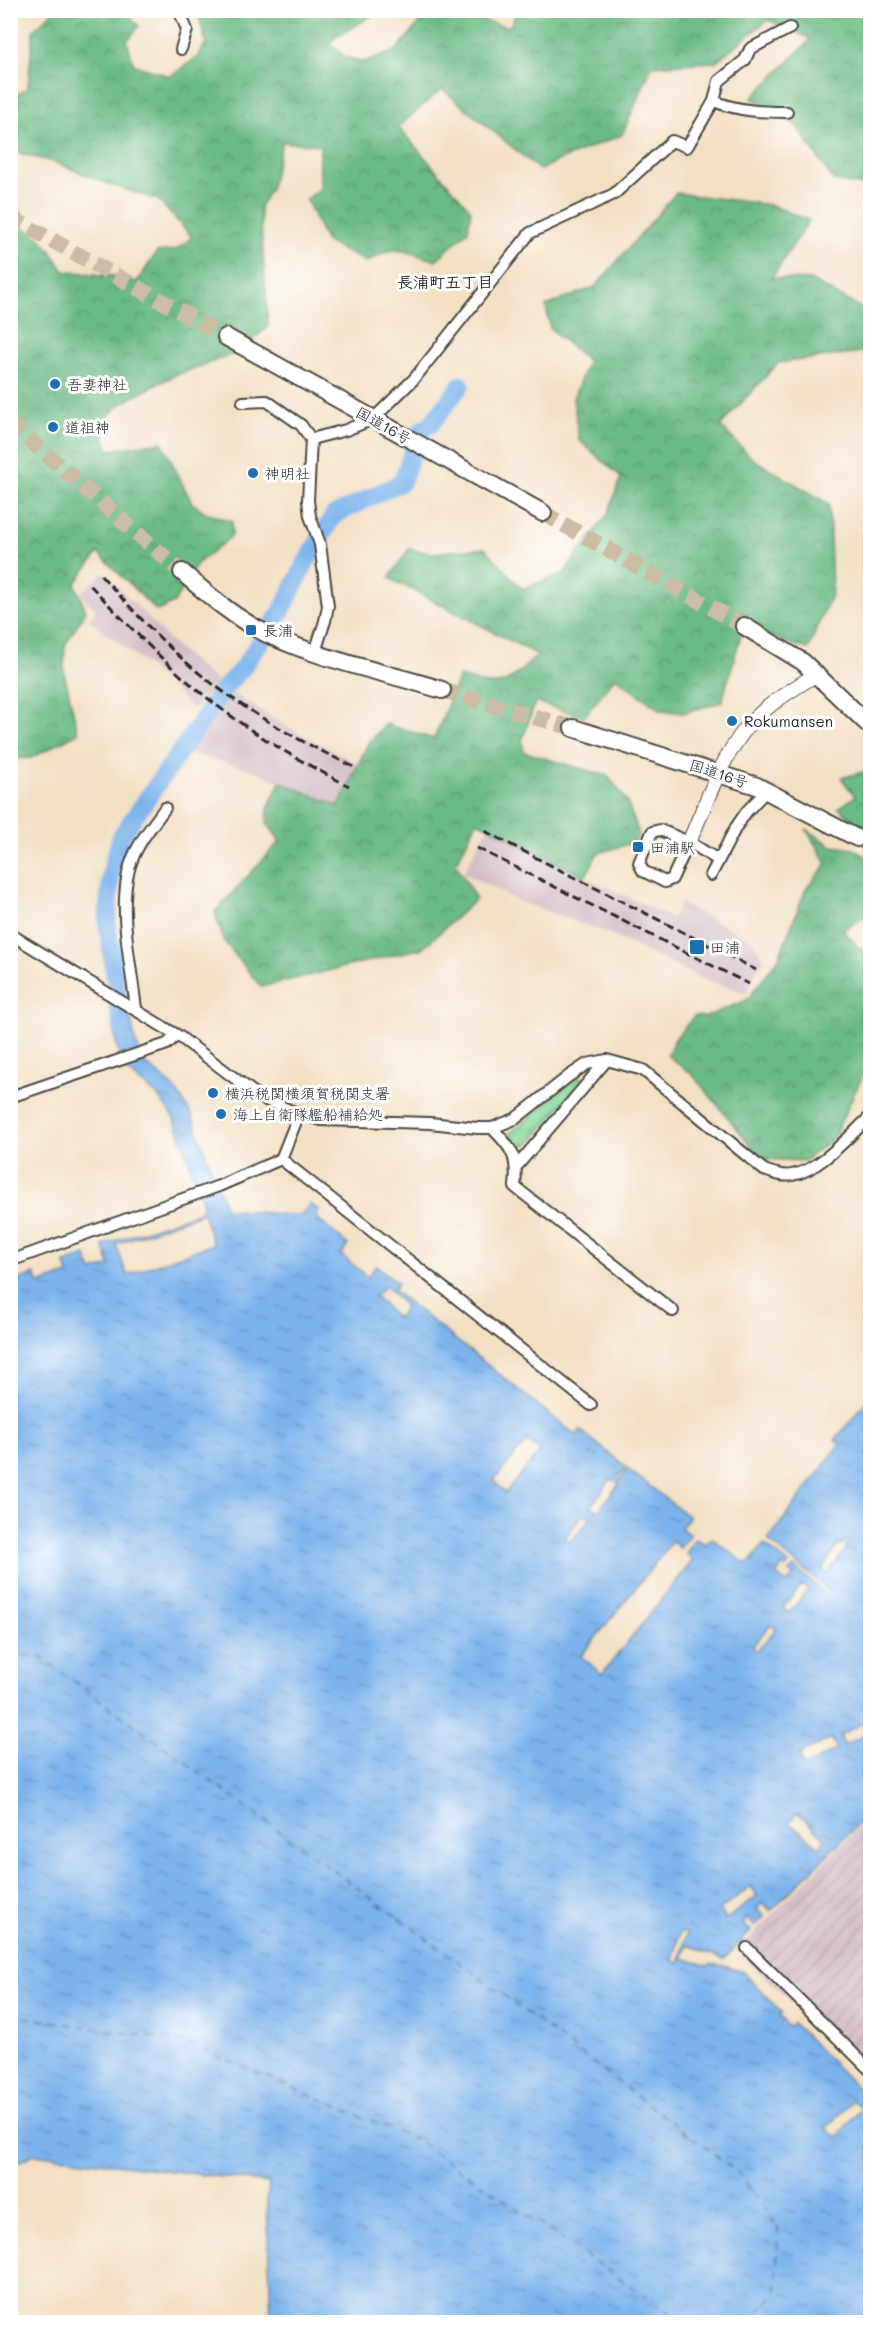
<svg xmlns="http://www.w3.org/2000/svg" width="881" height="2333" font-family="Mali,'Klee One',sans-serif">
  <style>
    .industrial { fill: url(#industrial-furrows) }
    .railway { fill: #d2bec5 }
    .forest { fill: url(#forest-crowns); stroke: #4c7258; stroke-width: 1.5 }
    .garden { fill: url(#garden-furrows); stroke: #588264; stroke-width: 1.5 }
    .water { fill: url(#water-ripples); stroke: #546f8b; stroke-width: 1.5; fill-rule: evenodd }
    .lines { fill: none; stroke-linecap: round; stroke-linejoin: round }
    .river { stroke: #7cb3eb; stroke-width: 18 }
    .ferry { stroke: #475b6e; stroke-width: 1.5; stroke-dasharray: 8 6; stroke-linecap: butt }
    .highway-tunnel { stroke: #cabca5; stroke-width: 16; stroke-dasharray: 16 8; stroke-linecap: butt }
    .minor-casing { stroke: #494642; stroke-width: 14 }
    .major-casing { stroke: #494642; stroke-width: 16 }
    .highway-casing { stroke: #494642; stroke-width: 20 }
    .minor { stroke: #fff; stroke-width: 10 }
    .major { stroke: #fff; stroke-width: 14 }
    .highway { stroke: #fff; stroke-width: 16 }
    .rail { stroke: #2b2b2b; stroke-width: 3; stroke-dasharray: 9 4.5; stroke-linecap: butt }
    .poi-dot { fill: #1f6fb2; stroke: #fff; stroke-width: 2 }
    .labels { text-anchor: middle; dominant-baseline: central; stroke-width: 6; stroke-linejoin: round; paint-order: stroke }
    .poi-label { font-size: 15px; fill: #2b2b2b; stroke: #fff; text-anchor: start }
    .street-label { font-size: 15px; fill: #2b2b2b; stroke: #fff }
    .neighbourhood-label { font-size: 16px; font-weight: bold; fill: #2b2b2b; stroke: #fff }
  </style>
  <defs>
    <pattern id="industrial-furrows" width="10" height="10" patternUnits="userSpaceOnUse" patternTransform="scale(1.5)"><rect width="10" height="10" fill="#d2bec5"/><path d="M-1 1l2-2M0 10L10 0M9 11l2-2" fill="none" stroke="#b4a3a9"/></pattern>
    <pattern id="forest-crowns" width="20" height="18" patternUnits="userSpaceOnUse" patternTransform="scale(1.5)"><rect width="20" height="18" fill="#6cba84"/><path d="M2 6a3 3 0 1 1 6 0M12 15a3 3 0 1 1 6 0" fill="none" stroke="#59976c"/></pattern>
    <pattern id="garden-furrows" width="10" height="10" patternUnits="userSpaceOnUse" patternTransform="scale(1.5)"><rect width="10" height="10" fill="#85da9d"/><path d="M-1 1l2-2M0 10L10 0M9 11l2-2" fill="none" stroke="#73bb87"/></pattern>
    <pattern id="water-ripples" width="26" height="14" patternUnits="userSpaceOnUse" patternTransform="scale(1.5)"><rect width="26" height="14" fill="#7cb3eb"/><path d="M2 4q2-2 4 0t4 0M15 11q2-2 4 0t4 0" fill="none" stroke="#6692bf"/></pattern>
  </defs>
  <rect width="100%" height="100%" fill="#fff"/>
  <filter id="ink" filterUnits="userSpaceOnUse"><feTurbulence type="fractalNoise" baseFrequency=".0167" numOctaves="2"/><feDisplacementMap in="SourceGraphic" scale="12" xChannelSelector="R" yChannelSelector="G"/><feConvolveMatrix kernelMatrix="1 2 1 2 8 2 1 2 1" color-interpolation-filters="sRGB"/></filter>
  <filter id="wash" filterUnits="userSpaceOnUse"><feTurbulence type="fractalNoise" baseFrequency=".008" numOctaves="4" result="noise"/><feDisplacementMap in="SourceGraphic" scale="24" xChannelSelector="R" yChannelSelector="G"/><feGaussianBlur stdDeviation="1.35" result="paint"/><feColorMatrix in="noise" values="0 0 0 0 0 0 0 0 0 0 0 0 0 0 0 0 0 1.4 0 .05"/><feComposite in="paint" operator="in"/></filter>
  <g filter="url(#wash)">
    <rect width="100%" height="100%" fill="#f2e0c3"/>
    <!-- industrial -->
    <polygon class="industrial" points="870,1816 870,2075 737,1951"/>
    <!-- railway -->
    <g class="railway">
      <polygon points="104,572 178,649 220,684 193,709 151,668 89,620 96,610 80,594"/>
      <polygon points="229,691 285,726 358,764 339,807 257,772 217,760 190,755 194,739"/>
      <polygon points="488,827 585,877 672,918 680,903 751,939 765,960 756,970 746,993 702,979 607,933 520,902 463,873"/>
    </g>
    <!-- forest -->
    <g class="forest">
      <path d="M518,10l352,1v176l-36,-6 -38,-56 -44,-27 59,-59 -43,-19 -53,42 -63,4 -30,69 -62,25 -20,10 -98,-81 -44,38 73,83 -3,21 -32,29c-13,-2 -27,-9 -38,-10 -11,-1 -22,7 -32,12l-40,-20 -20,-43 14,-10v-44l-38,-3 -11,45 -11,20 8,120 -32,26 -63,23 -51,27 -22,20 8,27 54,-8 30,61 15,10 25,8v15l-35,28 -23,39 -17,8 -59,-58 -23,31 11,27 -21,34 -1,27 14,61 -47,25 -20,1 -1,-312 2,-2 -2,-5 1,-214c28,2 39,23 53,45l49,5 24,6 20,-30 19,-2 16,-13 -34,-37 -49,-16 -55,-22 -37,-9 -6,7v-63h3l14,-10 5,-56 20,-20h72l14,15 -12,15 7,24 36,11 28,-19 8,-15 -7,-24 7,-7h173l-50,31 16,15 18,5 33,-11 33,-40 35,5 45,11z"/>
      <path d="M676,193l95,12 38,15 -37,58 38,2 60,33v38l-92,12 -58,63 33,33 76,45 3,89 -24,56 -65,-21 -21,74 -39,11 -23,-3 -45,-33 -31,40 -49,-15 -13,39 2,11c28,7 54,18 82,22l20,25 13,35 -4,8 -37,11 -13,24 -108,-56 -21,43 20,35 -53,49 -162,39 -38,-47 -8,-28 65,-71 -13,-18 1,-15 12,-26 59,24 29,-63 18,-19 48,15 25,-63c45,16 45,9 79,-21l-149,-77 20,-29 22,4 54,-5 37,41 41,-15 45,-60 13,-37 -42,-37 -6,-42 15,-37 -38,-33 -4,-22 49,-19z"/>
      <polygon points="870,770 870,856 866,834 839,808 855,796 841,778"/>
      <polygon points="806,829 832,846 854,849 870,860 870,914 843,930 861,950 870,947 870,1061 833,1138 805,1161 762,1159 692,1074 667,1055 675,1039 694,1016 705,1017 747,1000 778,959 806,889 827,864"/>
    </g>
    <!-- garden -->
    <polygon class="garden" points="578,1076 581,1077 581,1082 530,1143 518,1147 509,1134"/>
    <!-- water -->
    <path class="water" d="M110,1005l20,10 5,26 10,22 28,23 18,27 35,96 74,7 10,-12 9,6 -2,7 3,4 28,24 -7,10 27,22 8,-12 22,18 -5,7 184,146 3,-6 46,37 -12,14 -3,-2 -20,27 7,5 20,-26 -1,-3 11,-13 61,48 -8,11 9,7 -10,13 -8,-6 -91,114 21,18 91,-114 -7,-7 9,-14 11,5 6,-6 31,24h7l14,-18 25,20 -3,4 -4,-2 -6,9 11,8 7,-8 -5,-3 5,-5 33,28 2,-4 -61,-51 72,-96 -5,-4 29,-36 3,1 3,-5v320l-30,15 4,10 26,-12v79l-99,99 -9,-8 -5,6 8,7 -10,10 -9,-7 -3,5 8,7 -27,28 -37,-14 -5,13 27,8 2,-2 5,2 1,-2 25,7 40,42 -3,3 9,11 5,-4 77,78v221h-599l-4,-120 2,-19 -235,-29 -23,12 -1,-820 11,-5 -3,-5 -7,3v-57l24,-8 4,10 29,-10 -3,-11 21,-7 6,15 18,-5 -7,-21 97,-33 3,-8 -28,-84 -18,-25 -30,-24 -10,-23zM203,1213l10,31 -86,31 -11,-31zM385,1286l21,21 -9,11 -22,-22zM527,1441l13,11 -35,41 -11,-13zM583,1514l7,5 -20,23 -5,-4zM845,1540l4,3 -4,4 1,2 -18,24 -6,-4 17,-25 3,1zM802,1585l6,5 -19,23 -6,-5zM770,1625l6,4 -19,22 -5,-4zM831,1738l6,11 -33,18 -5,-12zM797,1813l28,25 -5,9 -31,-24zM751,1886l6,10 -31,23 -6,-9zM680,1932l7,1 -8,30 -6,-2zM853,2100l9,8 -25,29 -11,-8z"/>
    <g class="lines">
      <!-- river -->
      <g class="river">
        <polyline points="421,433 423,429 431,424 461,385"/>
        <polyline points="123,1032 107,923 111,872 121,836 225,687 241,670 281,612 305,564 334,515 402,482 412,453"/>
      </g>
      <!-- ferry -->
      <g class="ferry">
        <polyline points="10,1653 42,1658 470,1970 740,2174 778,2227 776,2292 751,2322"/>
        <polyline points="10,2015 184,2042 415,2139 672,2314 705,2322"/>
      </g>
    </g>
  </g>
  <g filter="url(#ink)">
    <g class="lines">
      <!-- highway-tunnel -->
      <g class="highway-tunnel">
        <polyline points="10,217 226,337"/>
        <polyline points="10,423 182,572"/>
        <polyline points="543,513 744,626"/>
        <polyline points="442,690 573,728"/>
        <polyline points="857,838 870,846"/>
      </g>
      <defs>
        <g id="minor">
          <polyline points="179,10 187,30 181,49"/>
          <path d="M714,101c24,10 47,11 73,11"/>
          <polyline points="243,402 267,401 301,425 311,439 308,501 310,516 320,544 328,606 325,621 315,652"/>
          <polyline points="311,439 346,430 373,419 414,379 530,233 614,194 672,141 687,147 714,101 719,81 745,60 750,49 790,28"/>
          <polygon points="660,830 689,842 672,879 665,882 643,871 639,863 652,832"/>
          <polyline points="689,842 718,860"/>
          <polyline points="711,875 736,827 747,811 767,790"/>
          <path d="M10,934l170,103 81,61 38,16 22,6 109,3 47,5h15l23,-9 54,-43 18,-12 20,-4 36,10 121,100c9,3 18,7 28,5 27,-4 58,-40 78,-58"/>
          <path d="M136,1009c-5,-45 -20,-107 -4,-149 7,-19 21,-35 33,-52"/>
          <polyline points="10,1097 167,1044 177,1035"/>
          <path d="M492,1128c21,21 26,29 23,59l158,124"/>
          <polyline points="281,1159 591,1405"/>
          <polyline points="517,1166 607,1060"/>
          <polyline points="10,1261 219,1186 281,1159 299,1114"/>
          <polyline points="747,1948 870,2070"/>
        </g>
        <path id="major" d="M689,842c17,-38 31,-82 58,-115 19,-22 46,-38 70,-53"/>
        <g id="highway">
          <polyline points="226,337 543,513"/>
          <path d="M182,572c26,23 54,47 85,62 55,26 117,38 175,56"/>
          <polyline points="744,626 803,662 870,726"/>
          <polyline points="573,728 757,786 857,838"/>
        </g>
      </defs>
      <!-- minor casing -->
      <use href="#minor" class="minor-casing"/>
      <!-- major casing -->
      <use href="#major" class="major-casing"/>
      <!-- highway casing -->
      <use href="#highway" class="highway-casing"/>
      <!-- minor -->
      <use href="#minor" class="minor"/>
      <!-- major -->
      <use href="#major" class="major"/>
      <!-- highway -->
      <use href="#highway" class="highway"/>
      <!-- rail -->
      <g class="rail">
        <path d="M101,575c36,40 72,80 116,112 43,33 91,58 139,81"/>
        <path d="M90,585c37,39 74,78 115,111 44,36 94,65 144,90"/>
        <path d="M485,831c90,48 182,92 271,139"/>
        <polyline points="477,848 749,984"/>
      </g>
    </g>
  </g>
  <!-- markers -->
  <g class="poi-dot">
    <circle cx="55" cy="384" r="6"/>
    <circle cx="53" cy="427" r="6"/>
    <circle cx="253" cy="473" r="6"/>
    <rect x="245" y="624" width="12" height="12" rx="3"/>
    <circle cx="732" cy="721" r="6"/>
    <rect x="632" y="841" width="12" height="12" rx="3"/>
    <rect x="689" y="939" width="16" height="16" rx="3"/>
    <circle cx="213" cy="1093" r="6"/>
    <circle cx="221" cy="1114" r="6"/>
  </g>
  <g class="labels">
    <!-- poi labels -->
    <g class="poi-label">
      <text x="67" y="384">吾妻神社</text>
      <text x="65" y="427">道祖神</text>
      <text x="265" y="473">神明社</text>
      <text x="263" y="630">長浦</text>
      <text x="744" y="721">Rokumansen</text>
      <text x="650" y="847">田浦駅</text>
      <text x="710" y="947">田浦</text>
      <text x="225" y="1093">横浜税関横須賀税関支署</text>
      <text x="233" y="1114">海上自衛隊艦船補給処</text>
    </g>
    <!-- street labels -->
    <g class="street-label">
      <text transform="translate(384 425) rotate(29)">国道16号</text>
      <text transform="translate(719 773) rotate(18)">国道16号</text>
    </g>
    <!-- neighbourhood labels -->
    <g class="neighbourhood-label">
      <text x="445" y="281">長浦町五丁目</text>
    </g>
  </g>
  <!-- margin -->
  <rect width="881" height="2333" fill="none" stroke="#fff" stroke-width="36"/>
</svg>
